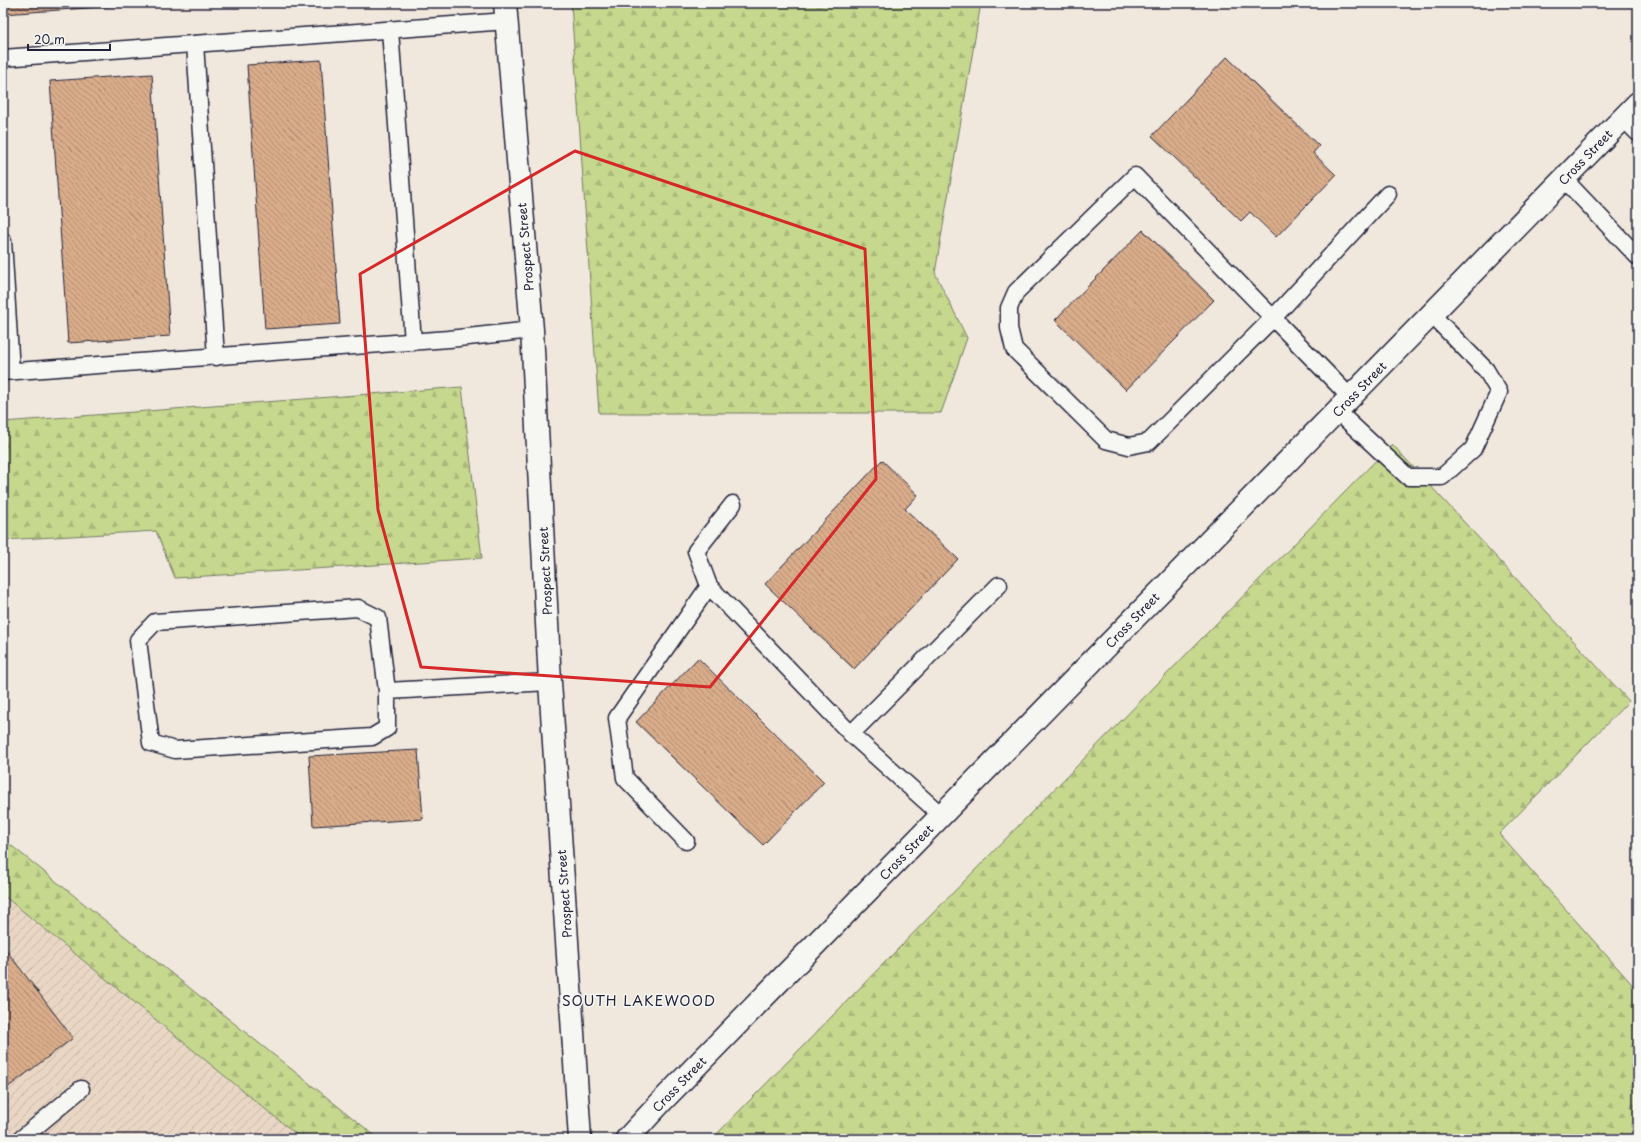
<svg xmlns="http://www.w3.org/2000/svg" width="1641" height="1142" font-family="'Playpen Sans',sans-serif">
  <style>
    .industrial { fill: url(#industrial-furrows) }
    .forest { fill: url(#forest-firs); stroke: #747d64 }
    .building { fill: url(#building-back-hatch); stroke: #22223b }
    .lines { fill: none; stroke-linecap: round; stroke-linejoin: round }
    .lane-casing { stroke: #22223b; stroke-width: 19 }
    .secondary-casing { stroke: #22223b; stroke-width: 25 }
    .lane { stroke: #f6f6f2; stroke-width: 16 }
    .secondary { stroke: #f6f6f2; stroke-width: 22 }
    .marked { fill: none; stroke: #d62828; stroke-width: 3; stroke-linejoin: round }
    .labels { text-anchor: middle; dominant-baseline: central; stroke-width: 3; stroke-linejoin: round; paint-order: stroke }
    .street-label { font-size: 12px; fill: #22223b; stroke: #f6f6f2 }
    .quarter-label { font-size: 14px; letter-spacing: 1px; fill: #22223b; stroke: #f6f6f2 }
  </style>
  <defs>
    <pattern id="industrial-furrows" width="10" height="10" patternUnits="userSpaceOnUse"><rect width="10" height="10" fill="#e9d6c4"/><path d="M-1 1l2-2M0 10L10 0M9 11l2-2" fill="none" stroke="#c8b7a9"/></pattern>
    <pattern id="forest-firs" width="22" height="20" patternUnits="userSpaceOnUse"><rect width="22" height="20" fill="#c5d88d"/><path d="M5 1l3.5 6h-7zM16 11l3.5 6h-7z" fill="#a9b97b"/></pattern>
    <pattern id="building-back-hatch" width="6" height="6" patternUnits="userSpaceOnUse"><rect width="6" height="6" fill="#d9ad8a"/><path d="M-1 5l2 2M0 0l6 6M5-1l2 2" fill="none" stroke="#b08c72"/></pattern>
  </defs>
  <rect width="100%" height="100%" fill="#f0e7dd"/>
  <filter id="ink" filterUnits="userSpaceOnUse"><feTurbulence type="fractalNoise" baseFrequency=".025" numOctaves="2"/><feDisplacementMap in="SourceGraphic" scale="8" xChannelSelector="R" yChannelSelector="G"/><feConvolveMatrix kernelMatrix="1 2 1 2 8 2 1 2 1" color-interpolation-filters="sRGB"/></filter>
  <g filter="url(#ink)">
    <!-- industrial -->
    <polygon class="industrial" points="3,895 302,1139 3,1139"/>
    <!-- forest -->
    <g class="forest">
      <polygon points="571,3 981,3 935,273 967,338 941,413 599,413"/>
      <polygon points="462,387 482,558 175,578 156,531 3,540 3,422"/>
      <polygon points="1392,444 1629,701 1499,834 1638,991 1638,1139 712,1139"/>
      <polygon points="3,839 379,1139 302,1139 3,895"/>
    </g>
    <!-- building -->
    <g class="building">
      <polygon points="3,3 158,3 3,14"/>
      <polygon points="1227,57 1319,146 1313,153 1336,175 1276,237 1250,212 1241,221 1152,136"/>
      <polygon points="321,60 340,324 265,329 247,65"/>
      <polygon points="152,74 170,336 68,343 50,81"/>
      <polygon points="1143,230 1214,300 1126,390 1055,320"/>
      <polygon points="882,460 918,495 905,509 958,559 854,669 765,584"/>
      <polygon points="698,658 824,782 763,845 636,722"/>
      <polygon points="418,750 423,819 313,826 309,756"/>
      <polygon points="3,946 73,1038 3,1091"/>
    </g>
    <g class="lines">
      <defs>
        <g id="lane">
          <polyline points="390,30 413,342"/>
          <polyline points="195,44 216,357"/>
          <polyline points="3,58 507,21"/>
          <polyline points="1623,118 1638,133"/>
          <polygon points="1135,176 1273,318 1149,442 1129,446 1106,440 1014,349 1009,328 1009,308 1016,292"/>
          <polyline points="1564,179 1638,257"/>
          <polyline points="3,241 11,371"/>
          <polyline points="3,372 449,339 532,330"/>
          <polyline points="1350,397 1273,318 1388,194"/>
          <polyline points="1337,411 1408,477 1442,477 1473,449 1499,392 1486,370 1431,314"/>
          <polyline points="709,586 696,551 733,504"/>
          <polyline points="387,691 378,618 358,608 155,622 138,640 151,743 175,750 372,737 387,728 387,691 550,682"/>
          <polyline points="851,734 999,585"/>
          <polyline points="686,841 625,778 617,718 709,586 851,734 941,815"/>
          <polyline points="21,1139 81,1089"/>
        </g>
        <g id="secondary">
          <polyline points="505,3 532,330 550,682 580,1139"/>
          <polyline points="627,1139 663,1100 1638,103"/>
        </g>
      </defs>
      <!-- lane casing -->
      <use href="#lane" class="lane-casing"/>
      <!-- secondary casing -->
      <use href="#secondary" class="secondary-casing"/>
      <!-- lane -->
      <use href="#lane" class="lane"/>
      <!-- secondary -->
      <use href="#secondary" class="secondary"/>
    </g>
  </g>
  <!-- marked area -->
  <path class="marked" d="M575,151l290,98 11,230 -166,208 -289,-20 -43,-157 -18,-236z"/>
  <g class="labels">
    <!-- street labels -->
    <g class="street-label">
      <text transform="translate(1585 157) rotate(-46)">Cross Street</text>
      <text transform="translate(525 247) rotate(-95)">Prospect Street</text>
      <text transform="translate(1359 389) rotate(-46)">Cross Street</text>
      <text transform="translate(545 571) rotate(-93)">Prospect Street</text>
      <text transform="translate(1132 620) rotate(-46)">Cross Street</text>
      <text transform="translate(906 852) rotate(-46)">Cross Street</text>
      <text transform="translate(564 894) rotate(-94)">Prospect Street</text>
      <text transform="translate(679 1084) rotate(-46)">Cross Street</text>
    </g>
    <!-- quarter labels -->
    <g class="quarter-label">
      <text x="639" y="1000">SOUTH LAKEWOOD</text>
    </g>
  </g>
  <!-- margin -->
  <rect width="1641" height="1142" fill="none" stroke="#f6f6f2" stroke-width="16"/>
  <rect x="8" y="8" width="1625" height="1126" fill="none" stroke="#22223b" stroke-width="1.5" filter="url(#ink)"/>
  <!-- scale -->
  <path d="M28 44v6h82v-6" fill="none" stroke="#22223b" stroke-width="2"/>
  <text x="34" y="44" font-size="12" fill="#22223b" stroke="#f6f6f2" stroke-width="3" paint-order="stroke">20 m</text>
</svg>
